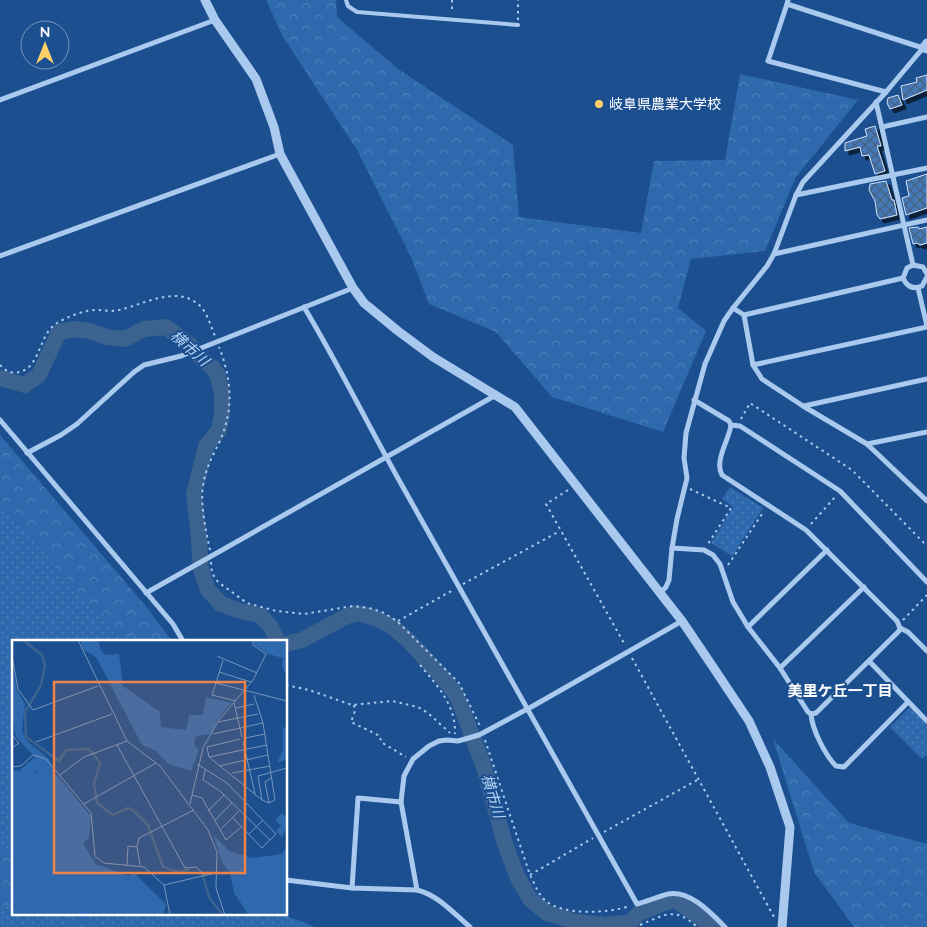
<svg xmlns="http://www.w3.org/2000/svg" width="927" height="927" font-family="Mulish,'Noto Sans JP',sans-serif">
  <style>
    .grass { fill: url(#grass-dots) }
    .forest { fill: url(#forest-crowns) }
    .lines { fill: none; stroke-linecap: round; stroke-linejoin: round }
    .river { stroke: #3c6290; stroke-width: 16 }
    .building { fill: url(#building-cross-hatch); stroke: #cfe3fa; filter: url(#shadow) }
    .path { stroke: #a9c9ee; stroke-width: 2; stroke-dasharray: 2.5 4; stroke-linecap: butt }
    .service { stroke: #a9c9ee; stroke-width: 4 }
    .minor { stroke: #a9c9ee; stroke-width: 5 }
    .tertiary { stroke: #a9c9ee; stroke-width: 9 }
    .poi-dot { fill: #ffd166; stroke: #1b4f8f; stroke-width: 2 }
    .labels { text-anchor: middle; dominant-baseline: central; stroke-width: 4; stroke-linejoin: round; paint-order: stroke }
    .poi-label { font-size: 14px; fill: #fff; stroke: #1b4f8f; text-anchor: start }
    .water-label { font-size: 15px; font-style: italic; fill: #b5d3f5; stroke: #1b4f8f }
    .neighbourhood-label { font-size: 15px; font-weight: bold; fill: #fff; stroke: #1b4f8f }
    .inset-river { fill: none; stroke: #3c6290; stroke-width: 2.5 }
    .inset-road { fill: none; stroke: #7695bc; stroke-width: 1 }
    .view { fill: #ee8249; fill-opacity: 0.15; stroke: #ee8249; stroke-width: 2.5 }
    .inset-edge { fill: none; stroke: #fff; stroke-width: 2.5 }
  </style>
  <defs>
    <pattern id="grass-dots" width="8" height="8" patternUnits="userSpaceOnUse" patternTransform="scale(1.25)"><rect width="8" height="8" fill="#2e69ad"/><path d="M2 2h.1M6 6h.1" fill="none" stroke="#4d80b9" stroke-width="1.8" stroke-linecap="round"/></pattern>
    <pattern id="forest-crowns" width="20" height="18" patternUnits="userSpaceOnUse" patternTransform="scale(1.25)"><rect width="20" height="18" fill="#2e69ad"/><path d="M2 6a3 3 0 1 1 6 0M12 15a3 3 0 1 1 6 0" fill="none" stroke="#4d80b9"/></pattern>
    <pattern id="building-cross-hatch" width="8" height="8" patternUnits="userSpaceOnUse" patternTransform="scale(1.25)"><rect width="8" height="8" fill="#4478b7"/><path d="M0 0l8 8M0 8l8-8" fill="none" stroke="#486282"/></pattern>
    <filter id="shadow"><feDropShadow dx="4" dy="4" stdDeviation="0" flood-color="#0009"/></filter>
  </defs>
  <rect width="100%" height="100%" fill="#1b4f8f"/>
  <!-- grass -->
  <g class="grass">
    <polygon points="730,487 763,508 732,556 711,543 733,507 722,499"/>
    <polygon points="0,488 132,641 14,641 14,913 279,913 315,927 0,927"/>
    <polygon points="910,707 927,724 927,755 922,759 890,727"/>
  </g>
  <!-- forest -->
  <g class="forest">
    <polygon points="266,0 336,0 337,17 398,69 513,145 519,217 641,233 654,161 725,160 740,74 858,100 796,177 765,251 691,259 678,308 706,331 663,432 552,397 496,332 429,304 411,257 357,150 283,37"/>
    <polygon points="0,435 145,605 172,641 121,641 0,502"/>
    <polygon points="773,739 849,823 927,844 927,927 854,927 814,872"/>
    <polygon points="3,848 14,859 14,902 0,911 0,854"/>
    <polygon points="72,913 106,913 88,927 62,927 68,923"/>
  </g>
  <g class="lines">
    <!-- river -->
    <g class="river">
      <polyline points="0,378 25,385 39,375 59,332 76,329 90,331 106,337 125,339 144,329 166,327 190,345 199,356 212,367 217,374 222,393 222,414 219,430 206,446 194,494 198,527 201,570 208,590 221,604 240,611 260,615 271,627 278,641"/>
      <polyline points="286,644 302,640 347,616 358,613 372,617 390,625 407,639 445,680 457,696 484,767 505,844 518,878 530,899 547,913 577,922 606,925 631,922 639,913 674,899 713,927"/>
    </g>
  </g>
  <!-- building -->
  <g class="building">
    <polygon points="927,75 927,90 903,100 901,86 917,82 916,78"/>
    <polygon points="898,95 902,105 890,109 887,103 888,98"/>
    <polygon points="875,126 881,146 877,146 885,171 875,174 869,155 862,156 860,147 845,151 845,143 867,136 865,129"/>
    <polygon points="927,174 927,208 906,215 902,198 909,196 906,181"/>
    <polygon points="886,181 892,200 894,200 897,215 880,219 877,215 875,201 869,190 870,184"/>
    <polygon points="918,227 919,229 927,227 927,243 920,245 917,243 913,244 909,228"/>
  </g>
  <g class="lines">
    <!-- path -->
    <g class="path">
      <polyline points="452,0 452,13"/>
      <polyline points="518,20 518,0"/>
      <path d="M0,365l8,7c34,6 28,-37 49,-49 12,-7 27,-13 40,-13 7,0 15,2 22,0 26,-6 61,-27 83,-2 6,8 9,19 13,28"/>
      <polyline points="741,419 750,403 852,470 927,546"/>
      <polyline points="690,489 731,508 708,544"/>
      <polyline points="568,490 546,504 625,645"/>
      <polyline points="811,524 836,496"/>
      <path d="M210,550c-4,-18 -10,-46 -7,-64 2,-16 9,-29 16,-43 15,-33 13,-63 0,-96"/>
      <polyline points="211,562 212,573 218,582 247,603 276,611 304,614 353,606 369,608 382,612 397,621 459,683 480,726"/>
      <polyline points="728,565 764,511"/>
      <polyline points="463,584 560,531"/>
      <polyline points="903,620 927,595"/>
      <polyline points="398,621 453,590"/>
      <polyline points="632,658 774,917"/>
      <path d="M420,665c17,20 36,40 35,69"/>
      <polyline points="286,685 309,690 352,705 392,701 418,707 428,713 450,733"/>
      <polyline points="354,705 355,711 351,722 380,736 381,742 406,757"/>
      <path d="M485,740l45,135c5,9 8,20 16,26 18,15 63,12 84,5"/>
      <polyline points="604,832 699,779"/>
      <polyline points="530,875 593,838"/>
      <path d="M640,925c24,-10 35,-19 57,2"/>
    </g>
    <!-- service -->
    <polyline class="service" points="346,0 348,6 357,12 518,25"/>
    <!-- minor -->
    <g class="minor">
      <polyline points="787,4 768,61 886,92"/>
      <polyline points="0,100 215,20"/>
      <polyline points="876,102 913,265"/>
      <polyline points="882,127 927,117"/>
      <polyline points="796,195 927,168"/>
      <polyline points="774,254 927,220"/>
      <polyline points="0,256 280,154"/>
      <path d="M927,274l-4,-7 -10,-2 -6,3 -4,10c4,9 10,12 19,8l5,-9"/>
      <polyline points="918,288 927,326"/>
      <path d="M304,307c36,60 66,122 100,182 77,139 155,277 233,415 11,-3 20,-7 31,-10 22,-4 43,19 57,33"/>
      <polyline points="733,308 744,315 903,278"/>
      <polyline points="744,315 753,365 927,327"/>
      <polyline points="753,365 762,379 803,406 867,444 927,501"/>
      <polyline points="694,400 729,421 731,425 740,426 840,491 927,582"/>
      <polyline points="804,406 927,379"/>
      <polyline points="0,420 173,624 183,641"/>
      <path d="M731,425c-2,15 -17,36 -9,50l84,55 91,91 3,7 8,4 19,19"/>
      <polyline points="867,444 927,432"/>
      <polyline points="27,453 61,435 77,424 134,372 144,365 181,356 353,288"/>
      <path d="M672,548l32,2 9,5 7,9 13,38 15,25 32,41 28,44 3,2c1,15 14,41 25,52l8,1 64,-65"/>
      <polyline points="146,593 496,395"/>
      <polyline points="660,593 666,587 669,580 672,548 677,519 687,478 684,458 686,433 705,364 724,321 733,308 767,266 774,254 796,195 803,182 886,92 923,48 787,4 788,0"/>
      <polyline points="748,627 827,550"/>
      <polyline points="869,661 927,721"/>
      <polyline points="780,668 864,587"/>
      <polyline points="811,714 816,713 899,631 900,628"/>
      <path d="M286,880l66,8 65,2c21,5 36,23 53,37"/>
      <polyline points="352,888 358,798 401,802"/>
      <polyline points="417,890 401,802 404,776 413,759 429,746 439,741 447,740 458,741 479,735 533,706 682,621"/>
    </g>
    <!-- tertiary -->
    <g class="tertiary">
      <polyline points="205,0 215,20 256,79 274,127 280,154 353,288 364,303 398,331 433,357 515,407 682,621 711,664 749,721 770,767 790,827 782,927"/>
      <polyline points="927,43 923,48 927,49"/>
    </g>
  </g>
  <!-- markers -->
  <circle class="poi-dot" cx="599" cy="104" r="5"/>
  <g class="labels">
    <!-- poi labels -->
    <g class="poi-label">
      <text x="609" y="104">岐阜県農業大学校</text>
    </g>
    <!-- water labels -->
    <g class="water-label">
      <text transform="translate(190 348) rotate(42)">横市川</text>
      <text transform="translate(493 796) rotate(73)">横市川</text>
    </g>
    <!-- neighbourhood labels -->
    <g class="neighbourhood-label">
      <text x="840" y="690">美里ケ丘一丁目</text>
    </g>
  </g>
  <!-- overview -->
  <g transform="translate(12 640)">
    <rect width="275" height="275" fill="#1b4f8f"/>
    <path d="M243,0h32v36l-5,-9 1,-9 -15,-4 -14,-10zM30,129l44,50 -5,22 15,23 33,12 16,39h-133v-127zM270,173l5,5v8l-5,11 -6,-6 5,-5 -6,-6z" fill="#2e69ad"/>
    <path d="M68,0h18l3,11 5,4 13,-1 4,32 37,26 1,15 25,3 3,-15h14l3,-18 25,6 -13,16 -7,15 -15,2 -2,9 5,5 -8,21 -23,-7 -12,-13 -14,-6 -46,-88 -12,-7zM0,26l5,24 8,14 -3,26 4,10 24,20 4,12 37,44 -2,22 -5,4 -2,12 -5,-2 7,-33 -41,-46 -7,-2 -2,15 -6,9 4,12 -2,12 7,14h-5l4,10v15l-10,6 6,-10 -6,-20h-6l-6,-11 -2,-52h7l16,-14 -19,-20 -4,-21zM275,86v33l-10,4 6,-14v-21zM201,194l16,17 23,7 30,-4 5,-7v68h-38l-15,-22 -4,-20 -8,-11zM0,195l15,41 7,1 15,-10 6,-11 2,11 -7,6 6,7 12,-8 8,-17 6,2v6l10,3 -13,2 -15,12 12,19 -18,-2 -10,-13 -10,2 -7,29h-11l-5,-27 6,-10 -9,-24zM122,233l32,31 -3,11h-26l-6,-23 -11,-12zM47,260l6,3 2,12h-18zM115,265l-1,10h-18l2,-8z" fill="#2e69ad"/>
    <path class="inset-river" d="M11,0l19,15 3,10 -4,20 -16,27 1,25 33,24 7,-11 22,-1 5,4 7,10 -6,21 3,19 16,12 15,-7 6,3 14,14 15,42 16,5 10,-3M190,234l8,25 13,16"/>
    <path class="inset-road" d="M66,0l49,101 33,25 48,64 9,22 -1,36 9,27M0,16l6,33 15,21 65,-24M205,16l40,17M211,20l-7,23 71,18M207,32l32,10M204,43l-4,12 24,6M222,63l8,34M224,68l18,-4M206,82l40,-8M201,94l50,-11M0,95l7,8 -7,5M233,98l20,-4M231,101l12,53M24,102l76,-28M105,105l68,123 11,-1 9,8M195,107l2,10 58,-12M195,107l33,-8M197,117l53,43 7,3 6,-3 -12,-77 -9,-28M185,124l30,19 49,51 -14,14 -29,-30M207,126l49,-11M0,127l9,-1 12,-11 13,4 45,54 4,43 9,7 40,4 20,18 6,30M193,130l-2,10 17,11 50,49M220,133l38,-7M48,135l24,-18 43,-16M180,155l10,3 24,42 15,-13M250,160l-4,-24 29,-8M257,163l-4,-21 6,-4M72,164l72,-41M178,164l13,-56 16,-28 34,-40 13,-26 -13,-9v-5M196,171l16,-16M203,180l17,-17M209,189l18,-18M237,194l14,-14M115,225l1,-19 9,1M128,225l-3,-18 2,-9 55,-28M152,245l51,-12"/>
    <path class="view" d="M42,42h191v191h-191z"/>
    <rect width="275" height="275" class="inset-edge"/>
  </g>
  <!-- north arrow -->
  <g transform="translate(45 45)"><circle r="24" fill="#1b4f8f" stroke="#7695bc"/>
  <path d="M0-4L9 19L0 12L-9 19Z" fill="#ffd166"/>
  <text y="-8" font-size="14" font-weight="bold" text-anchor="middle" fill="#ffffff">N</text>
  </g>
</svg>
